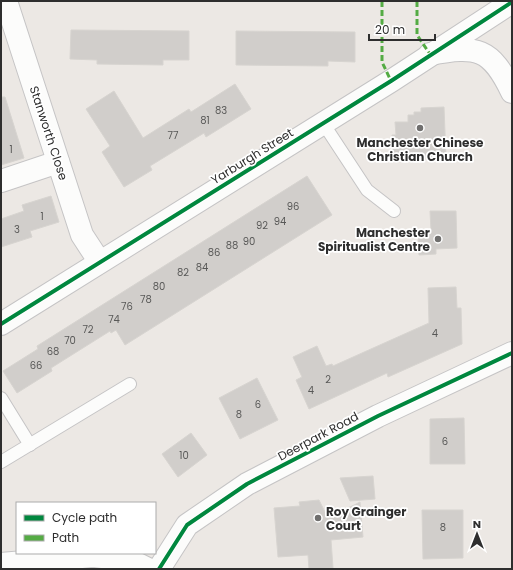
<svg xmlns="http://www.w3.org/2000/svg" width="513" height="570" font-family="Poppins,sans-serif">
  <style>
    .building { fill: #d1cecb; stroke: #d7d4d0 }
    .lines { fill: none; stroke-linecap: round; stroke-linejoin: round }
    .service-casing { stroke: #c5c4c5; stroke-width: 14 }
    .minor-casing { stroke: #c5c4c5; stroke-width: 24 }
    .tertiary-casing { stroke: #c5c4c5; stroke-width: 24 }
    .service { stroke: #fcfcfb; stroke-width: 12 }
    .minor { stroke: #fcfcfb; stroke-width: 22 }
    .tertiary { stroke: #fcfcfb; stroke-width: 22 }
    .quiet { stroke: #54ab44; stroke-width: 3; stroke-dasharray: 6 3; stroke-linecap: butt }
    .cycleway-casing { stroke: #fff; stroke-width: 6 }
    .cycleway { stroke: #00873e; stroke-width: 4 }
    .poi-dot { fill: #706f6e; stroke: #fff; stroke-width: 1.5 }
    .labels { text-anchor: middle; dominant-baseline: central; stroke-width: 3.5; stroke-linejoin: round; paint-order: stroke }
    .number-label { font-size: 10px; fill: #585857 }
    .street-label { font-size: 12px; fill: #2e2e2e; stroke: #fff }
    .poi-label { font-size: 12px; font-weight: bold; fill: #2e2e2e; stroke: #fff }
  </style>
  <rect width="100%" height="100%" fill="#ece8e4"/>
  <!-- building -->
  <g class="building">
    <polygon points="71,30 189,31 189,60 163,60 163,65 97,64 97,60 70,59"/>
    <polygon points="236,31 355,32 355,62 328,61 328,66 236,65"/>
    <polygon points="235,84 251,109 206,137 204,133 150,166 152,170 124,187 102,152 110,146 86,109 114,91 143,138 189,109 191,112"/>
    <polygon points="1,97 5,97 24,158 1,165"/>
    <polygon points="444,107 446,159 413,160 413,154 393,155 392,135 396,135 395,122 408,122 408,115 414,115 414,112 421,112 421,108"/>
    <polygon points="307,176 332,215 125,345 116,330 111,333 110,331 51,368 52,371 17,393 3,371 38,349 37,346"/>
    <polygon points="51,196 59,222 30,231 32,237 1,247 1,219 24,211 22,205"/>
    <polygon points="430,211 456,211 457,248 436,249 436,254 419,255 418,230 431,230"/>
    <polygon points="456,287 457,308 461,308 462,344 388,377 387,373 309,409 296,380 302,377 293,357 317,346 326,366 332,364 333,366 429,323 428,288"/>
    <polygon points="257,378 278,420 240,439 219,398"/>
    <polygon points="464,418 465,464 430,464 430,419"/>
    <polygon points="191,433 207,455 178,477 162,454"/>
    <polygon points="373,476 375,499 350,501 340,478"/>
    <polygon points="319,500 328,518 360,502 363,537 331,540 333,568 309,569 308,555 278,557 274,508 300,506 299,502"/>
    <polygon points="422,510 463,510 463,558 423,559"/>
  </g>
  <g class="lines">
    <defs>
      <g id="service">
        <polyline points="323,123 367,190 394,211"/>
        <polyline points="1,398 30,445"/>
        <polyline points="1,462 130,384"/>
      </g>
      <g id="minor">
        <polyline points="6,1 82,235 99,261"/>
        <polyline points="1,181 58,162"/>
        <polyline points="1,324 391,81 512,2"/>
        <polyline points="1,564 93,556 130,560 148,569"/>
        <polyline points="159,569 187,525 247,484 378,416 512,353"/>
      </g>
      <path id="tertiary" d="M430,54c47,-9 61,-6 82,38"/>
    </defs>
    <!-- service casing -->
    <use href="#service" class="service-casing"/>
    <!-- minor casing -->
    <use href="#minor" class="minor-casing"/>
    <!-- tertiary casing -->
    <use href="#tertiary" class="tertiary-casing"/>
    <!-- service -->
    <use href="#service" class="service"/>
    <!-- minor -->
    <use href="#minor" class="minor"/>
    <!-- tertiary -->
    <use href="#tertiary" class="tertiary"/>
    <!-- quiet -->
    <g class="quiet">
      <polyline points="382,1 382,62 391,81"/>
      <polyline points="417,1 417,35 430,54"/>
    </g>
    <defs>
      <g id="cycleway">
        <polyline points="1,324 391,81 512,2"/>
        <polyline points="159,569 187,525 247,484 378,416 512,353"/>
      </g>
    </defs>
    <!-- cycleway casing -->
    <use href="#cycleway" class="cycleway-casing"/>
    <!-- cycleway -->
    <use href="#cycleway" class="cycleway"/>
  </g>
  <!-- markers -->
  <g class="poi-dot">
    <circle cx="420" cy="128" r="4"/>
    <circle cx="438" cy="239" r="4"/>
    <circle cx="318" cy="518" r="4"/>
  </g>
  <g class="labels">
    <!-- number labels -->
    <g class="number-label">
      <text x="221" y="110">83</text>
      <text x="205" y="120">81</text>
      <text x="173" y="135">77</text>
      <text x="11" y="149">1</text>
      <text x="293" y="206">96</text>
      <text x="42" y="216">1</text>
      <text x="280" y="221">94</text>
      <text x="262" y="225">92</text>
      <text x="17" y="229">3</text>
      <text x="249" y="241">90</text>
      <text x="232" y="245">88</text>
      <text x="214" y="252">86</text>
      <text x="202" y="267">84</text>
      <text x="183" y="272">82</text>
      <text x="159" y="286">80</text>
      <text x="146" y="299">78</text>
      <text x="127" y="306">76</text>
      <text x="114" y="319">74</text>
      <text x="88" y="329">72</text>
      <text x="435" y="333">4</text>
      <text x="70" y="340">70</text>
      <text x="53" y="351">68</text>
      <text x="36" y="365">66</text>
      <text x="328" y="379">2</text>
      <text x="311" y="390">4</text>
      <text x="258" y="404">6</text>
      <text x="239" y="414">8</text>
      <text x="445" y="441">6</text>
      <text x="184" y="455">10</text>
      <text x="443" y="527">8</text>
    </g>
    <!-- street labels -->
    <g class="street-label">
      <text transform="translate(49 133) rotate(72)">Stanworth Close</text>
      <text transform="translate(252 156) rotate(-32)">Yarburgh Street</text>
      <text transform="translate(318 436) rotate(-28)">Deerpark Road</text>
    </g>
    <!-- poi labels -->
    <g class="poi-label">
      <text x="420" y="142">Manchester Chinese<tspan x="420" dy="14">Christian Church</tspan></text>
      <text x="430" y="232" text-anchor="end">Manchester<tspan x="430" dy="14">Spiritualist Centre</tspan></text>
      <text x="326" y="511" text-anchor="start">Roy Grainger<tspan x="326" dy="14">Court</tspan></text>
    </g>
  </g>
  <!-- border -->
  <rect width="513" height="570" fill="none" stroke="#2e2e2e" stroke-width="4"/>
  <!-- legend -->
  <rect x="16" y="502" width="140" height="52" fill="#ffffff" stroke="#ababab"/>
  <rect x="24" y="515" width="20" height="6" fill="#00873e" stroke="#ababab"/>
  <text x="52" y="522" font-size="12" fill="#2e2e2e">Cycle path</text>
  <rect x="24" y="535" width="20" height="6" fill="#54ab44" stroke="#ababab"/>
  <text x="52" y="542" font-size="12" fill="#2e2e2e">Path</text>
  <!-- north arrow -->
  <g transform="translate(477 534)" stroke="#ffffff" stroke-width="3" paint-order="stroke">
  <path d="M0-3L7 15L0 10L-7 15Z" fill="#2e2e2e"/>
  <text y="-6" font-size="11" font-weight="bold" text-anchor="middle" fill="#2e2e2e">N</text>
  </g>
  <!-- scale -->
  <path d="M369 34v6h66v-6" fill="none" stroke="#2e2e2e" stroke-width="2"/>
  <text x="375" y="34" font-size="12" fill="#2e2e2e" stroke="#ffffff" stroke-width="3" paint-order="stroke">20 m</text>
</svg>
